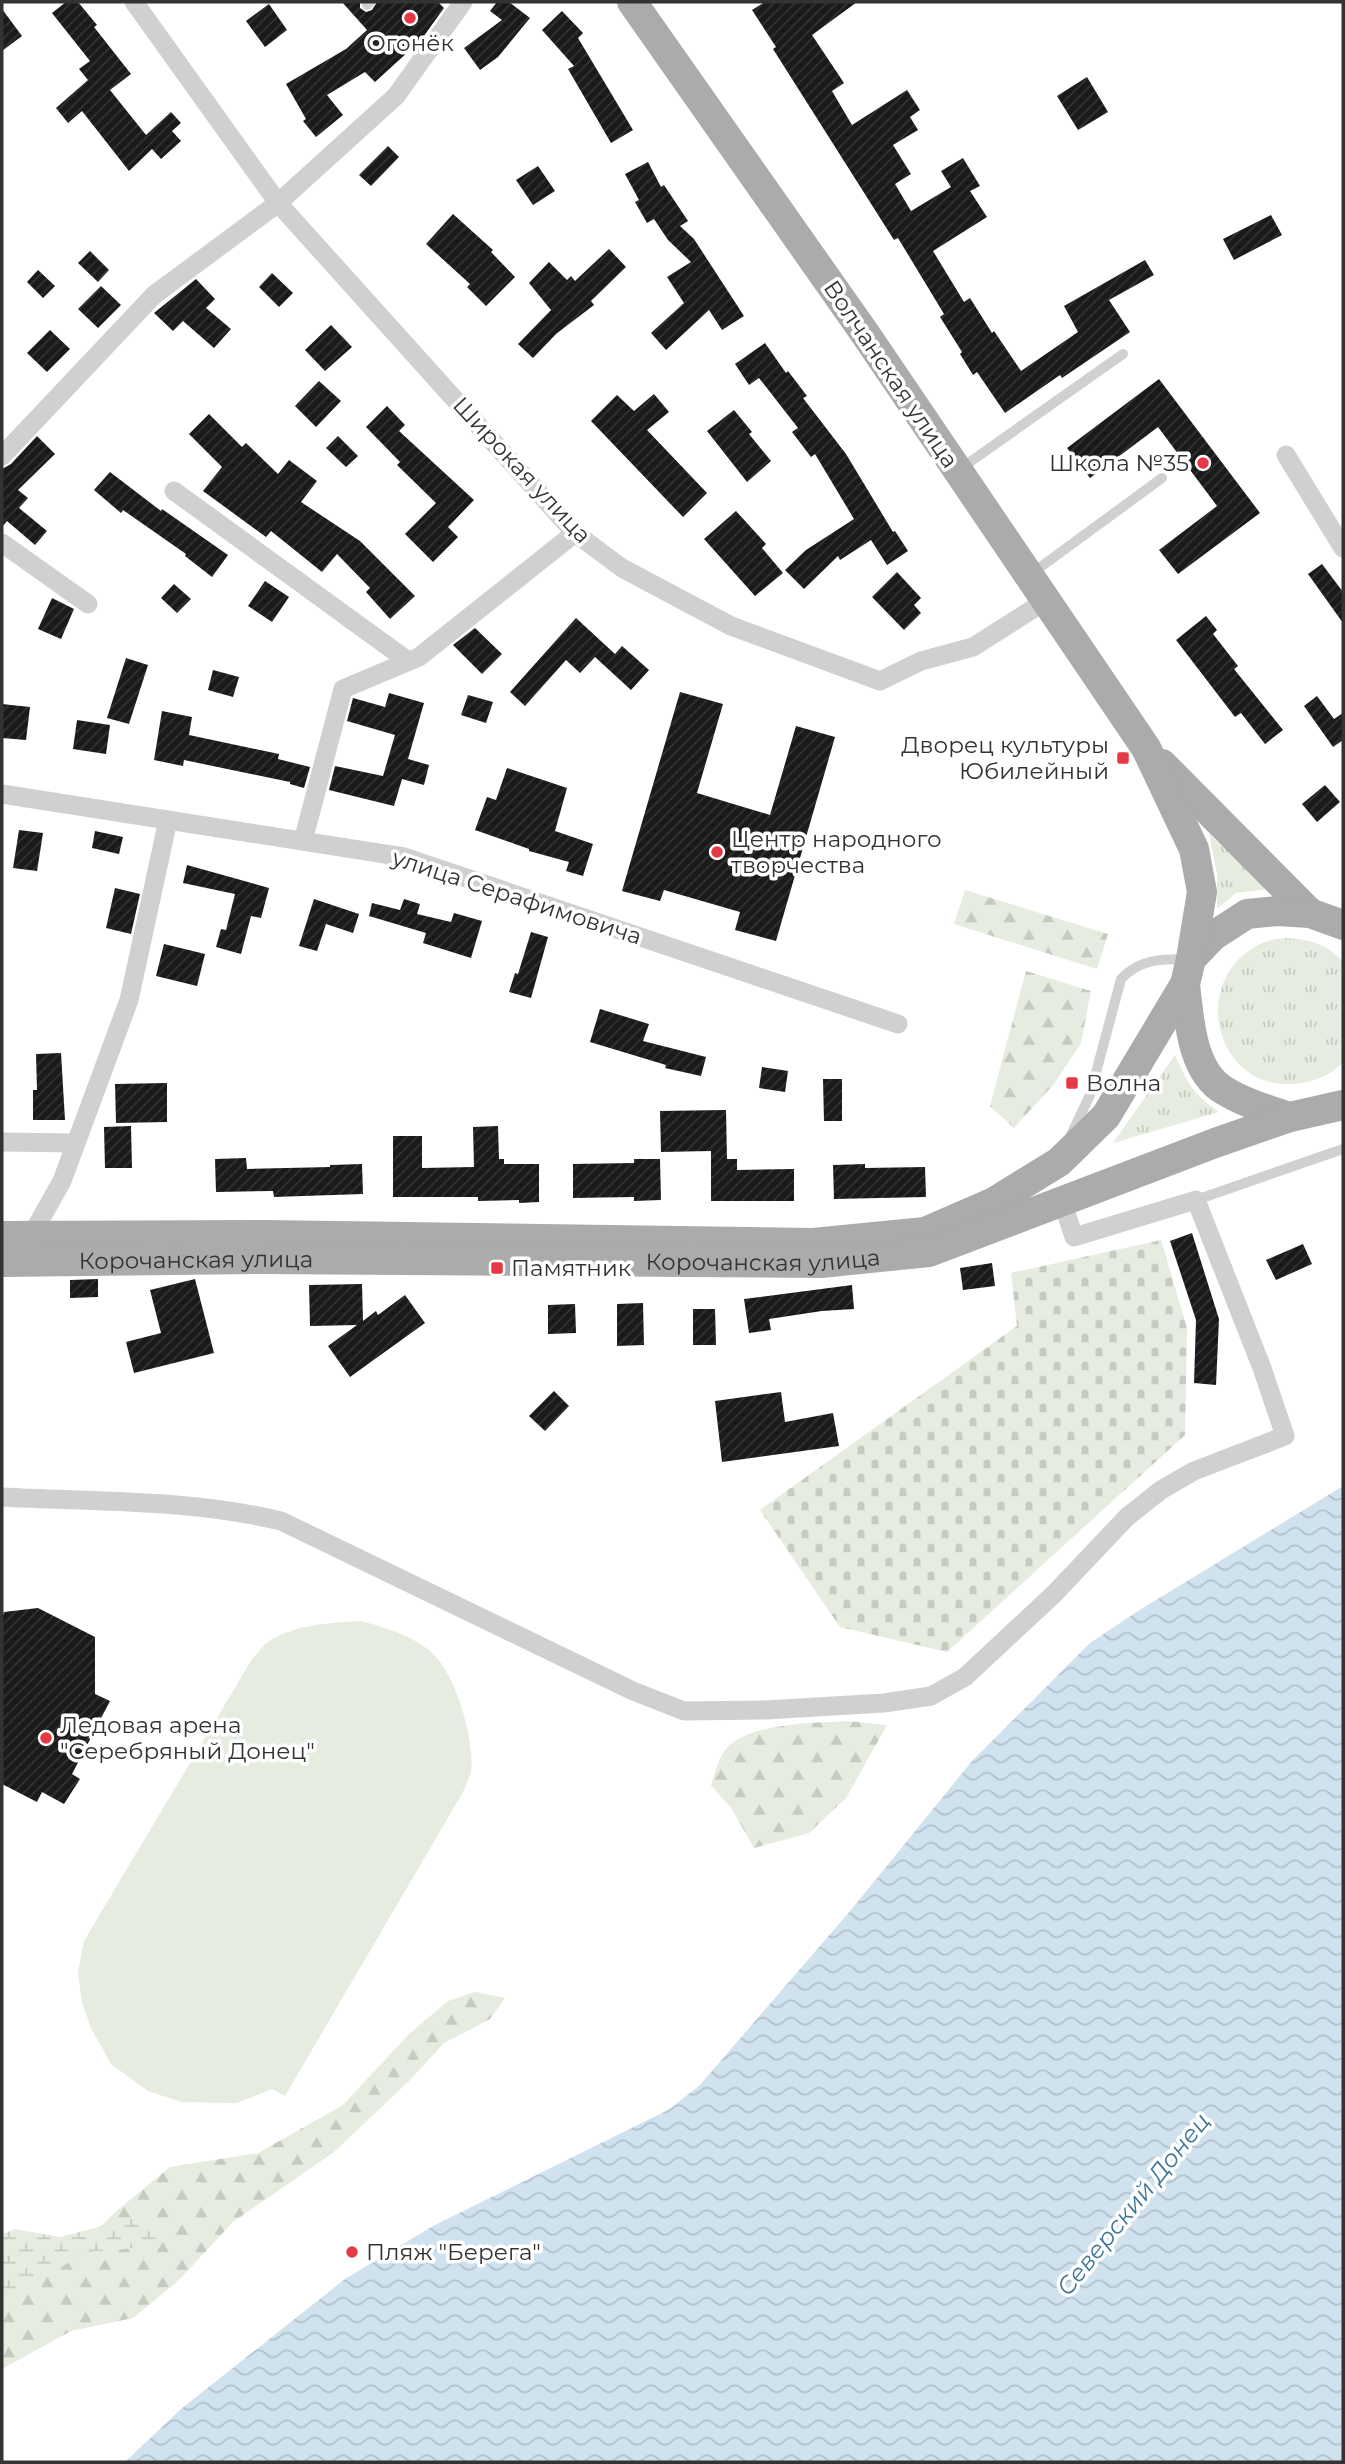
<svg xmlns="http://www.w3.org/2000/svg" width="1345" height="2464" font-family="Montserrat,sans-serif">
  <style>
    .grass { fill: url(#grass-tufts) }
    .forest { fill: url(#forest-firs) }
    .wetland { fill: url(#wetland-marsh) }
    .cemetery { fill: url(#cemetery-stones) }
    .pitch { fill: #e6ecdf }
    .water { fill: url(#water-waves) }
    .building { fill: url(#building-hatch) }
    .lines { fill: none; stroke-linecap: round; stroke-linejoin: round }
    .lane { stroke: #d0d0d0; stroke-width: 10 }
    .street { stroke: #d0d0d0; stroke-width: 19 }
    .primary { stroke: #ababab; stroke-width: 30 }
    .poi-dot { fill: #e63946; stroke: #fff; stroke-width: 2.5 }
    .labels { text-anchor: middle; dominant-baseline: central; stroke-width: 7; stroke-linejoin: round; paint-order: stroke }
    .poi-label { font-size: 23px; fill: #333; stroke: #fff; text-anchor: start }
    .street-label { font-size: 23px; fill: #333; stroke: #fff }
    .water-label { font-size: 24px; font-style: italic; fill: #3f7597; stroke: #fff }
  </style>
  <defs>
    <pattern id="grass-tufts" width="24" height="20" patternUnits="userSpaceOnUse" patternTransform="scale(1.75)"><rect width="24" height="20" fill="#e6ecdf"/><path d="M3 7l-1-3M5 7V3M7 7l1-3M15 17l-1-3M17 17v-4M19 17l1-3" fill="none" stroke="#c6cbc0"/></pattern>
    <pattern id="forest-firs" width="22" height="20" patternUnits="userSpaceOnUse" patternTransform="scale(1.75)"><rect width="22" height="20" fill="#e6ecdf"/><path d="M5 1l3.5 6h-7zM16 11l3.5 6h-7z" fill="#c6cbc0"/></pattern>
    <pattern id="wetland-marsh" width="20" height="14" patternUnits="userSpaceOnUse" patternTransform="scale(1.75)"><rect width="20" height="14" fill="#e6ecdf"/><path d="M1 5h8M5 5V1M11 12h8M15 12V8" fill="none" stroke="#c6cbc0"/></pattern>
    <pattern id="cemetery-stones" width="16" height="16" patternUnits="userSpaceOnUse" patternTransform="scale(1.75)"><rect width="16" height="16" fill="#e6ecdf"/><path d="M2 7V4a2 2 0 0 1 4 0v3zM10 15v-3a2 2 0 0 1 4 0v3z" fill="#c6cbc0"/></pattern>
    <pattern id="water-waves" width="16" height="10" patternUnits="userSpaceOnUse" patternTransform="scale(1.75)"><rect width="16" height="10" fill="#cfe2ee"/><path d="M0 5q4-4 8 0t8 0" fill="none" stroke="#b2c2cd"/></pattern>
    <pattern id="building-hatch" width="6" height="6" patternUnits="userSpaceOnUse" patternTransform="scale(1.75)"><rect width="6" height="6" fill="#1a1a1a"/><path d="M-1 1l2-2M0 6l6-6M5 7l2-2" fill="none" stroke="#333"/></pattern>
  </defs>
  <rect width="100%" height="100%" fill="#fff"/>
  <!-- grass -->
  <g class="grass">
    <polygon points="1209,834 1269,889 1236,893 1217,909 1217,874"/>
    <path d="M1286,938c25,2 38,5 57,23v101c-11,12 -25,18 -42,21 -83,14 -116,-101 -41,-139 7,-4 17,-5 26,-6z"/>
    <path d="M1175,1055c13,29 18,39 44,57l-106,31z"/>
  </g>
  <!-- forest -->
  <g class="forest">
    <polygon points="965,890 1108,934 1097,969 954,924"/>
    <polygon points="1026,971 1091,991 1081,1043 1054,1084 1014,1128 990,1106"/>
    <path d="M848,1721l39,4 -41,73 -37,35 -55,15 -22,-39 -21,-24c4,-12 7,-26 15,-36 21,-26 90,-26 122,-28z"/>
    <polygon points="475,1992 505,1998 490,2019 444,2043 408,2082 334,2152 233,2222 179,2280 133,2318 71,2331 2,2369 2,2233 38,2249 80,2248 114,2213 170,2167 258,2153 343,2105 409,2034 448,2001"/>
  </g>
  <!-- wetland -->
  <polygon class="wetland" points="133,2218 167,2236 159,2246 86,2252 12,2297 2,2296 3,2234 15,2229 60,2237"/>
  <!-- cemetery -->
  <polygon class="cemetery" points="1161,1240 1187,1328 1185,1435 947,1652 840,1627 760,1510 1017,1326 1011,1273"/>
  <!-- pitch -->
  <path class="pitch" d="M361,1621c23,6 56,16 73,34 22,21 41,86 37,117 -1,6 -6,14 -8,20l-178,304 -13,-7 -35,14 -56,-1 -33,-11 -37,-27 -19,-34 -10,-27 -4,-31 6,-31 168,-282c5,-5 10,-13 16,-17 27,-18 61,-19 93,-21z"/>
  <!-- water -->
  <polygon class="water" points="1343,1486 1343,2462 125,2462 181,2409 345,2279 433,2226 668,2110 699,2086 851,1910 972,1761 1090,1643 1138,1611"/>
  <!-- building -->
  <g class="building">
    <polygon points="66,2 78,2 97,25 94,27 131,74 110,90 146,135 171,112 181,123 172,131 181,141 161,159 152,149 129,171 82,111 68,123 56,108 88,80 79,69 90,61 52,13"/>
    <polygon points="342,2 360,2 360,8 366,12 372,10 377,2 438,2 444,8 421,40 375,82 365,72 327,95 343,115 316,137 303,121 306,119 286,84 346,49 367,30"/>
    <polygon points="497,2 509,2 530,18 498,57 480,70 464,48 502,20 490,11"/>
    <polygon points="765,2 857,2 812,35 844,83 832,91 852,125 907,90 920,110 910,117 918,130 893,145 911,174 895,184 911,211 951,187 941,171 963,158 980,186 970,191 987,217 933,251 964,302 970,298 992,333 994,331 1021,371 1078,332 1064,306 1145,260 1154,275 1109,300 1130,332 1062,378 1060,375 1005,413 977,372 973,375 960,354 962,352 940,317 944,314 898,238 894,240 773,49 776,47 752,10"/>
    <polygon points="269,4 287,30 265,47 246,21"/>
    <polygon points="2,9 22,36 2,51"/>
    <polygon points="562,11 583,33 578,38 633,130 611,143 568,69 574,66 542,30"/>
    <polygon points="1087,77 1108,112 1078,130 1057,96"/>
    <polygon points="388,146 399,157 371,186 359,175"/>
    <polygon points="648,162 661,187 664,185 688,221 680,226 694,239 744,316 722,330 709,310 666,350 651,333 684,303 667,277 691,262 668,240 654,219 647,223 635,202 639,200 625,174"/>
    <polygon points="538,166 555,191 533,205 516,180"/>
    <polygon points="453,214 493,250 491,252 515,277 486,306 467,287 470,284 426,244"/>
    <polygon points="1271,215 1282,235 1234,260 1223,239"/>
    <polygon points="609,249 626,267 591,301 594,305 556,334 533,358 518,344 551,310 529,283 549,262 567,280 571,276 575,281"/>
    <polygon points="90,251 109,270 98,282 78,263"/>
    <polygon points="38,270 55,286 43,298 27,282"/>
    <polygon points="272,273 293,293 279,307 259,287"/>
    <polygon points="196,279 215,299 206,308 231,329 214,348 183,321 173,331 154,313"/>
    <polygon points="101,286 121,305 98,328 78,309"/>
    <polygon points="331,325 352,347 325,371 305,350"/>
    <polygon points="50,330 70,349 47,372 27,353"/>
    <polygon points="765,343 786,373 788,371 807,396 803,398 846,454 893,532 895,531 908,551 887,565 871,540 840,560 838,556 804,589 785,570 806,550 854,519 815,454 811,457 792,432 798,428 759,378 749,385 735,364"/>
    <polygon points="1159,379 1260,513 1178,574 1159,550 1217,506 1158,427 1090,478 1067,448"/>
    <polygon points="319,381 341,401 316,427 295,406"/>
    <polygon points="654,394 669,412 647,430 707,493 683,517 591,421 617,395 634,411"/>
    <polygon points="387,406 405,425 399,431 474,500 448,527 458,537 433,562 405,534 436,503 397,465 400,462 366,427"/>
    <polygon points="734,410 752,432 749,434 771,461 747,482 707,431"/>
    <polygon points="209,414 242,447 246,443 278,474 289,460 317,481 301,502 360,541 415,596 390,619 366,592 370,588 337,554 322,572 271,531 266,537 203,491 222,467 189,434"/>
    <polygon points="37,436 55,454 18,490 28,498 19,508 47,531 35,545 7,521 2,527 2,469 11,464"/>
    <polygon points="338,436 358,456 346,467 326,448"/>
    <polygon points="110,472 161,511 162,509 228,555 212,577 185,556 186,554 123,510 121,513 94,490"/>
    <polygon points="736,511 766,544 762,548 783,573 755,596 704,539"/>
    <polygon points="1322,564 1343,592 1343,623 1308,574"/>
    <polygon points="897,572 921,598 914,605 921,613 904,630 872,597"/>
    <polygon points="265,581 289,597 272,622 248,606"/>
    <polygon points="174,584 191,599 177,613 161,598"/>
    <polygon points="52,598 74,609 61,639 38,629"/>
    <polygon points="1206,616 1217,630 1213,634 1238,666 1234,669 1283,730 1265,744 1241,713 1235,717 1176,640"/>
    <polygon points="576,618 615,654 622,646 649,670 631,690 595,657 580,673 566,660 525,706 510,692"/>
    <polygon points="475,628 502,654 482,674 453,645"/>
    <polygon points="126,658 148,665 129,724 107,718"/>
    <polygon points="213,670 239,677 233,697 208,690"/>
    <polygon points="680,692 723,704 697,793 770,815 796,726 835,737 776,941 735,930 740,912 664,890 660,901 622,891"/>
    <polygon points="389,693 424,703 408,759 429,765 424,785 402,779 394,806 329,790 335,766 383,776 395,735 347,721 353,698 385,707"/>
    <polygon points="468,695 493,702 486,723 461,715"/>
    <polygon points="1317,696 1334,719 1343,713 1343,740 1333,747 1304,706"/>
    <polygon points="2,704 30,707 26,740 2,738"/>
    <polygon points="162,711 192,717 189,735 279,754 278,759 310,767 304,788 290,784 290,782 184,760 183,766 154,760"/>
    <polygon points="77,720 110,725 106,754 73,749"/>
    <polygon points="507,768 567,788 555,831 593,844 583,876 566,871 569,862 529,851 529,849 475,830 487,797 496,800"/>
    <polygon points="1325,785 1340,802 1317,822 1302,804"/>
    <polygon points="19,830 43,833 37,871 13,868"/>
    <polygon points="95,831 123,837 119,854 92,848"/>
    <polygon points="187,865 269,888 261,918 251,916 241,954 216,947 221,929 226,930 235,894 183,883"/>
    <polygon points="115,888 140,894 131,934 106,928"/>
    <polygon points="314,899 359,914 353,933 326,924 317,951 299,946"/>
    <polygon points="404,899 420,904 417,914 451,922 454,913 482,921 471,958 423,943 426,933 369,916 372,903 400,910"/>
    <polygon points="531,932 548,937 531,998 509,992 515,973 518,974"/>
    <polygon points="164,944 205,954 197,986 156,976"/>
    <polygon points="600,1009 649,1024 643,1041 706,1057 701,1076 665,1068 666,1065 590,1042"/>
    <polygon points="61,1053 65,1120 33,1120 33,1090 37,1090 36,1054"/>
    <polygon points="762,1067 788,1071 785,1092 759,1088"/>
    <polygon points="823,1079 842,1079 842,1121 824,1121"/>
    <polygon points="167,1083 167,1122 116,1123 115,1084"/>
    <polygon points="726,1110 727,1159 737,1159 737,1170 794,1169 794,1201 711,1201 711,1151 661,1152 660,1111"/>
    <polygon points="131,1126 132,1168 105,1168 104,1127"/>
    <polygon points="498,1126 499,1159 504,1159 504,1164 539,1164 539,1202 519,1203 519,1200 478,1201 478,1197 393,1197 393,1136 422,1136 422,1168 474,1167 473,1127"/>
    <polygon points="246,1158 247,1169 330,1167 330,1165 362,1164 363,1194 274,1197 273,1191 216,1192 215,1159"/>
    <polygon points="634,1159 660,1159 661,1200 634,1201 634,1197 573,1198 573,1164 634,1163"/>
    <polygon points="865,1164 865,1168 925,1167 926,1197 834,1199 833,1165"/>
    <polygon points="1192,1233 1219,1319 1216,1385 1194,1383 1196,1320 1170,1241"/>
    <polygon points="1303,1244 1312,1264 1276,1280 1266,1260"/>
    <polygon points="992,1263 995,1286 963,1290 960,1268"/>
    <polygon points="98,1279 98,1297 70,1298 70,1280"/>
    <polygon points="195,1279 214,1353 134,1373 126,1342 161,1333 150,1290"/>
    <polygon points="362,1284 363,1321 376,1311 378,1315 405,1295 425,1323 350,1377 328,1346 357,1325 310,1326 309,1285"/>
    <polygon points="852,1285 854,1309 822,1311 769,1319 771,1330 749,1333 744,1299"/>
    <polygon points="643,1303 644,1345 617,1346 617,1304"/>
    <polygon points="575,1304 576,1333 548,1334 548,1305"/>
    <polygon points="693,1309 715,1309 716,1345 693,1345"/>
    <polygon points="554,1391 569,1406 545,1431 529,1416"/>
    <polygon points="781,1392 785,1422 833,1413 839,1446 722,1462 715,1401"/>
    <polygon points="38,1608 95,1637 95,1694 110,1701 72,1774 80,1779 64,1804 42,1792 37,1802 2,1784 2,1618 4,1612"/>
  </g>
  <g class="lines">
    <!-- lane -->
    <g class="lane">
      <polyline points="367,5 370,2"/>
      <polyline points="960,469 1123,354"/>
      <polyline points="1031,574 1162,478"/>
      <path d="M1071,1135l19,-40 31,-116c19,-20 40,-20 66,-20"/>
      <polyline points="1196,1200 1343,1149"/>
    </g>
    <!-- street -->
    <g class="street">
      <polyline points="134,2 278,203 575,533 622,568 731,626 880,681 921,661 973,647 1047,600"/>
      <polyline points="1286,455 1343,548"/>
      <polyline points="2,456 154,295 278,203 396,96 463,2"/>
      <polyline points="174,491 408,661"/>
      <polyline points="2,543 88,604"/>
      <polyline points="2,794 404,857 898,1024"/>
      <polyline points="303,841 343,689 419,657 575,533"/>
      <polyline points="2,1142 76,1143"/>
      <polyline points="31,1236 62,1181 129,1000 168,820"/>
      <path d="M2,1497c93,5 188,2 279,24l352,170 51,20 82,-1 118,-7 47,-7 34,-19 89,-83 73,-77 34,-27 33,-19 91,-35 -23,-68 -66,-168 -122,37 -12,-36"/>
    </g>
    <!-- primary -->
    <g class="primary">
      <polyline points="1162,764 1310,913"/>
      <polyline points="1191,959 1213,936 1247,914 1277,911 1310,913 1343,925"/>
      <path d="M1185,984c4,34 6,88 40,107 20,12 43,19 65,26"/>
      <polyline points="2,1236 266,1235 813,1243 925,1232 994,1202 1059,1162 1106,1116 1185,984 1191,959 1202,892 1194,849 1146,748 866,335 632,2"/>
      <path id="s1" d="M2,1262l262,-3 557,4 108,-11 286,-109 75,-26 53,-12"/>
    </g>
  </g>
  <!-- markers -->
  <g class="poi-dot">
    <circle cx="410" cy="18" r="7"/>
    <circle cx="1203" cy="463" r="7"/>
    <rect x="1116" y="751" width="14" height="14" rx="3.5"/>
    <circle cx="717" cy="852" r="7"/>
    <rect x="1065" y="1076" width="14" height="14" rx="3.5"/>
    <rect x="490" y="1261" width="14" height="14" rx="3.5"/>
    <circle cx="46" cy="1738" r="7"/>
    <circle cx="352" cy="2252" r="7"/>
  </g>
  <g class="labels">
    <!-- poi labels -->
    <g class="poi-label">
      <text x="410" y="43" text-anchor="middle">Огонёк</text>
      <text x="1189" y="463" text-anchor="end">Школа №35</text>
      <text x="1109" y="745" text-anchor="end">Дворец культуры<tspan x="1109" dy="26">Юбилейный</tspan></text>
      <text x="731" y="839">Центр народного<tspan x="731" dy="26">творчества</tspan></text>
      <text x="1086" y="1083">Волна</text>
      <text x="511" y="1268">Памятник</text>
      <text x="60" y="1725">Ледовая арена<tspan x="60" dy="26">"Серебряный Донец"</tspan></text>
      <text x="366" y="2252">Пляж "Берега"</text>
    </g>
    <!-- street labels -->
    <g class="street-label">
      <text transform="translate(891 374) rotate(56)">Волчанская улица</text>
      <text transform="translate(522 470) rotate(47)">Широкая улица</text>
      <text transform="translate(517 897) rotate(18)">улица Серафимовича</text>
      <text stroke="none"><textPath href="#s1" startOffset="761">Корочанская улица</textPath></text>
      <text stroke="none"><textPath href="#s1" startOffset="194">Корочанская улица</textPath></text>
    </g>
    <!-- water labels -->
    <g class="water-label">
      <text transform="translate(1133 2204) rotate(-51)">Северский Донец</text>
    </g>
  </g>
  <!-- border -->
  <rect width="1345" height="2464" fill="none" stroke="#333333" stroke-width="7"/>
</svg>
